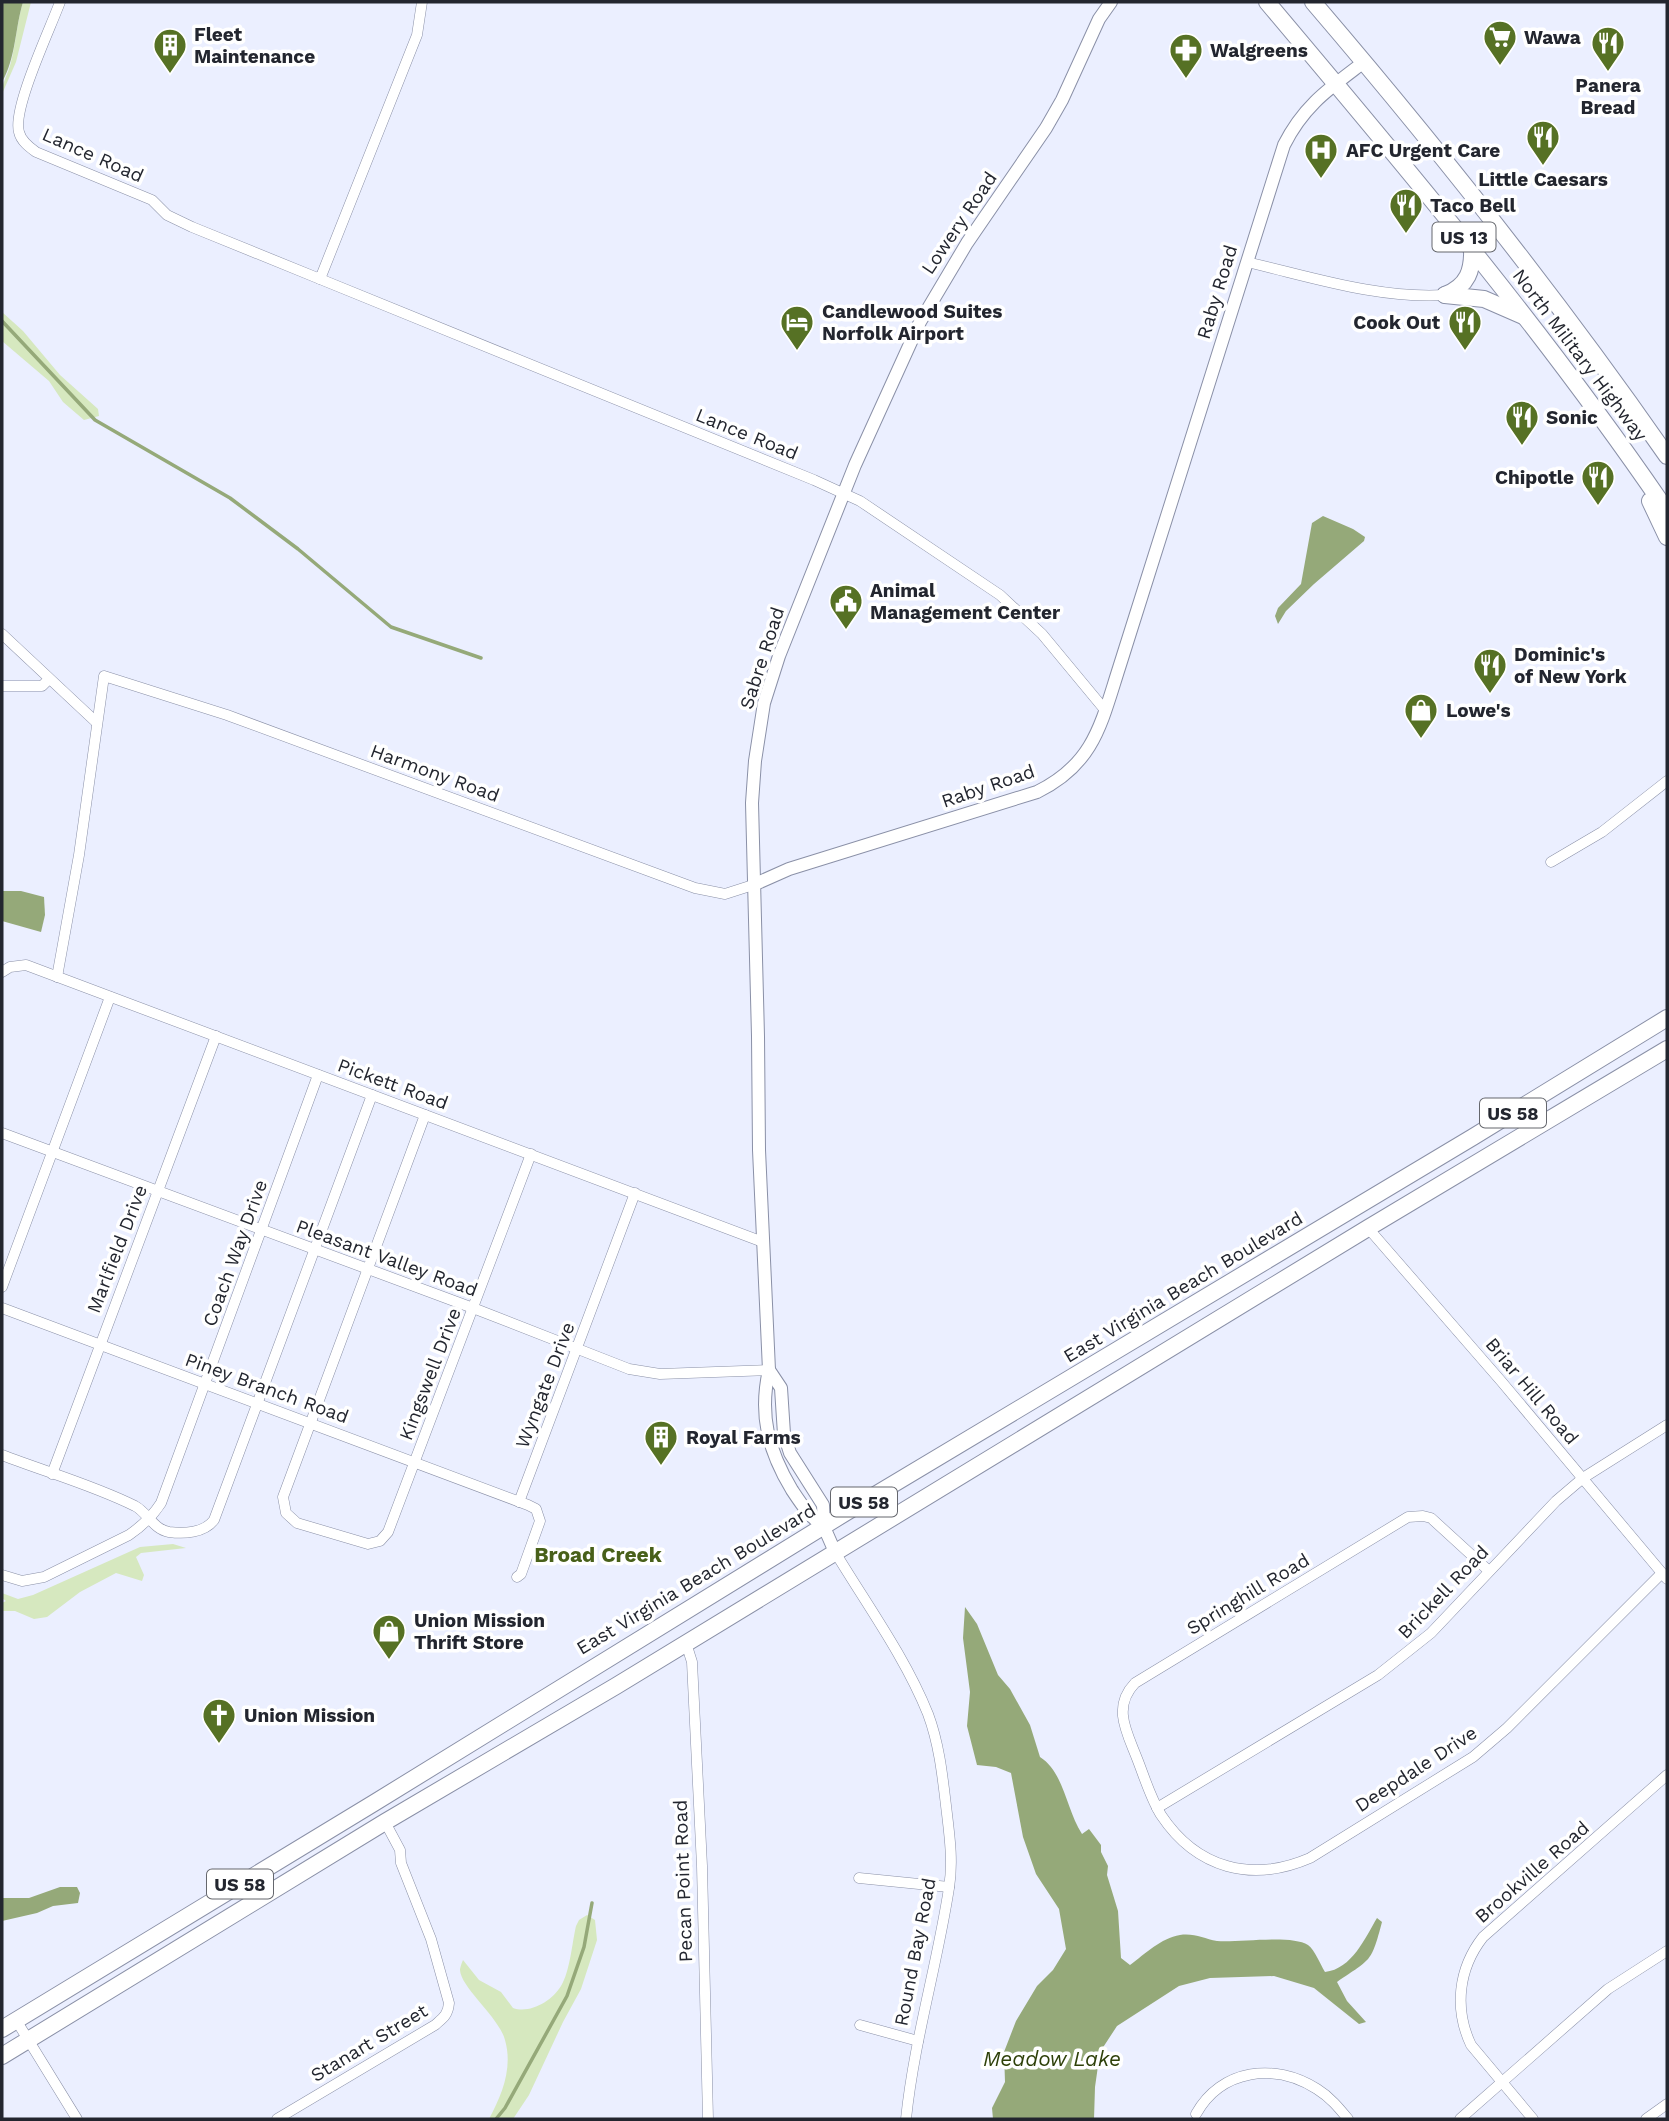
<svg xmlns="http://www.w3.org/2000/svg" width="1669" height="2121" font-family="'Work Sans',sans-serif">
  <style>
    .green { fill: #d6e8bf }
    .water { fill: #95a979 }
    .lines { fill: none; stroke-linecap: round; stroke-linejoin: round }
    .stream { stroke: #95a979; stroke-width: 3.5 }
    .minor-casing { stroke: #8a90a7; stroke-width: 11 }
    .tertiary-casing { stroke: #8a90a7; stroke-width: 14 }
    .primary-casing { stroke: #8a90a7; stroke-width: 18 }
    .minor { stroke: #fff; stroke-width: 10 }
    .tertiary { stroke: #fff; stroke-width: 12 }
    .primary { stroke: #fff; stroke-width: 16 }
    .labels { text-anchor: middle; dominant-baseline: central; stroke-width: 7; stroke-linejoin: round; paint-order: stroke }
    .shield { fill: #fff; stroke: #65676d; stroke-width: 2 }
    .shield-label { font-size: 18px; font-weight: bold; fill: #23262f }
    .poi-label { font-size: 19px; font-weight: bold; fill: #23262f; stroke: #fff; text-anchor: start }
    .street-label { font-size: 19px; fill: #23262f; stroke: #fff }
    .neighbourhood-label { font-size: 21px; font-weight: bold; fill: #48601a; stroke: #fff }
    .water-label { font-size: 21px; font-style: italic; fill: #2e4009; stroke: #fff }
  </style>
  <rect width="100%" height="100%" fill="#ebefff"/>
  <!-- green -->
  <g class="green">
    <path d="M23,2h8l-15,60 -14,32c0,-13 6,-19 9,-32 5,-20 6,-40 12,-60z"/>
    <polygon points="2,312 23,331 60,375 98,409 99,416 84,420 63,402 49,381 2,341"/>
    <polygon points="173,1544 186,1548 141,1553 136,1557 144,1575 142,1581 116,1573 80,1592 47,1617 34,1619 15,1611 2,1611 2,1603 6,1601 2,1598 2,1593 18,1599 33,1595 140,1547"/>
    <path d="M587,1915l8,5 2,20 -16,49 -18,33 -34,73 -16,24h-24c13,-24 24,-51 16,-79 -6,-23 -44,-52 -45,-70 0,-2 2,-8 3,-10l16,20 22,12 12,16c17,6 39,-7 48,-22 9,-14 11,-43 15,-60l3,-6z"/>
  </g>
  <!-- water -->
  <g class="water">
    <path d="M2,2h21c-8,26 -7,56 -21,80z"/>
    <polygon points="1323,516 1353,529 1365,537 1364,541 1314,584 1286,611 1278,624 1275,616 1278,608 1301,584 1312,523"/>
    <polygon points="2,891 21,891 44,897 45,915 41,932 2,921"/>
    <path d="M965,1607l12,17 21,51 12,14 20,36 10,32c24,15 26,52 42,77l7,-5 12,16v7l7,14 -1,9 11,36 3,47 9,7c15,-11 31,-27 50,-30 15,-2 24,4 37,6 21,2 74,-7 91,4 7,5 12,19 17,27 27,-3 40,-34 52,-54l5,4c-11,41 -10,36 -45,60l10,19 19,21 -7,2 -45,-36 -40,-12 -64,2 -31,8 -62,40 -17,26 -5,35 -1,32h-101l-1,-11 13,-26 -1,-30 12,-31 21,-35 16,-16 13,-21 -7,-40 -23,-35 -13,-37 -12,-64 -15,-6 -19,-2 -10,-39 3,-34 -7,-54z"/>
    <polygon points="60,1887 77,1887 80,1893 78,1903 53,1906 37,1913 2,1921 2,1898 29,1898"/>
  </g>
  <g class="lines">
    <!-- stream -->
    <g class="stream">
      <polyline points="2,321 95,420 230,498 298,549 391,627 481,658"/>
      <polyline points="496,2119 505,2108 567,1996 584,1947 592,1903"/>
    </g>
    <defs>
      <g id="minor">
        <path d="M60,2c-9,25 -48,107 -41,130 2,9 10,15 17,20l116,48 15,15 25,12 128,52 97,-244 5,-33"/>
        <path d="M1247,262c65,15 131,37 198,33"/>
        <polyline points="320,279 814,480 860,501 1000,595 1042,634 1105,710"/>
        <polyline points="2,634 96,722"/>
        <polyline points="2,686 42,686 49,679"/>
        <polyline points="1551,862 1602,832 1667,781"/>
        <polyline points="2,972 10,967 26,965 763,1242"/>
        <polyline points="57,977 79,855 104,676 227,715 695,888 725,894 753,885"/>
        <polyline points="425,1115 283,1497 286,1513 297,1523 368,1544 380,1541 388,1532 531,1154"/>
        <polyline points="2,1133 473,1308 629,1369 660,1374 769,1370"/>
        <polyline points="1368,1228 1501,1381 1667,1579"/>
        <polyline points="2,1287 110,997"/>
        <polyline points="2,1308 528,1505 536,1509 540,1521 521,1574 517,1577"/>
        <path d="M2,1455c44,17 91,30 133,51 13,7 18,23 34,26 15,2 35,1 45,-12l158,-425"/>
        <polyline points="52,1474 216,1036"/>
        <polyline points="519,1502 635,1193"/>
        <path d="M835,1552c32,53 70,105 93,162 12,32 15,67 19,100 3,25 6,49 2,74 -12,78 -35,153 -43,231"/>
        <path d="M1489,1571l-58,-53 -8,-2 -15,1 -273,166c-24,25 -7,51 3,78 7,18 13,38 23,54 36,54 91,68 149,43l163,-101 34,-29 155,-155"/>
        <path d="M2,1575l20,6 22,-4 85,-42c13,-9 23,-18 32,-32l157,-428"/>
        <polyline points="686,1643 692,1662 702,1866 708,2119"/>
        <polyline points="1157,1808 1378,1675 1431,1633 1556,1501 1583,1478 1667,1425"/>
        <polyline points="859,1878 949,1887"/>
        <polyline points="16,2020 77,2119"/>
        <polyline points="860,2025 918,2041"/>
        <path d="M1196,2114c25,-45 79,-52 121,-25 13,8 22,19 31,30"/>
        <path d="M277,2119l158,-94c8,-7 13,-10 14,-22l-18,-64 -30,-76 -1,-13 -15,-28"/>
        <polyline points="1460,2119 1608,1989 1667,1951"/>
        <path d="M1533,2119l-62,-74c-17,-36 -13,-76 12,-108l184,-162"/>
        <polyline points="1646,2119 1667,2104"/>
      </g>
      <g id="tertiary">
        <path d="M753,885l36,-16 248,-77c57,-28 64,-68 82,-124l165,-523c20,-40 46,-57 80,-83"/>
        <polyline points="769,1370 781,1388 784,1434 790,1453 823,1505 824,1527 835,1552"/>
        <path d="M824,1527c-15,-11 -22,-22 -32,-37 -24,-40 -33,-75 -23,-120l-10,-220 -1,-114 -6,-233 3,-42 9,-58 15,-47 76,-191 65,-143 47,-79 79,-115 16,-28 37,-81 12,-17"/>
      </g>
      <g id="primary">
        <path d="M1267,2c139,165 278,330 400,509"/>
        <path d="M1313,2c125,146 244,296 354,454"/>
        <polyline points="1445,295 1484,299 1523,316"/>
        <path d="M1445,295c23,-9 28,-25 27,-48"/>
        <polyline points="1650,501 1667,537"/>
        <polyline points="2,2029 374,1803 845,1513 1473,1137 1667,1018"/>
        <polyline points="2,2056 385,1822 616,1686 1368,1228 1667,1049"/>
      </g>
    </defs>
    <!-- minor casing -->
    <use href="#minor" class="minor-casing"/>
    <!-- tertiary casing -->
    <use href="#tertiary" class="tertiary-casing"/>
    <!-- primary casing -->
    <use href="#primary" class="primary-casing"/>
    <!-- minor -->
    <use href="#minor" class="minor"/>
    <!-- tertiary -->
    <use href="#tertiary" class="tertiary"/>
    <!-- primary -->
    <use href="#primary" class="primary"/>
  </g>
  <!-- icons -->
  <defs>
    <symbol id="supermarket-pin" viewBox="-11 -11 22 30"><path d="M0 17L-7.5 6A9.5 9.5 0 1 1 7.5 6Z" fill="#567124" stroke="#fff"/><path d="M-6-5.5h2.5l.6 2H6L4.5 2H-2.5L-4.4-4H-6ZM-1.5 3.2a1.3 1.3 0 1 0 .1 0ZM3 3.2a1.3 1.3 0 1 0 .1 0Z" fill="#fff"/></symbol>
    <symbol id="restaurant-pin" viewBox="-11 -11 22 30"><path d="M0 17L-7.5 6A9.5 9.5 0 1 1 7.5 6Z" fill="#567124" stroke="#fff"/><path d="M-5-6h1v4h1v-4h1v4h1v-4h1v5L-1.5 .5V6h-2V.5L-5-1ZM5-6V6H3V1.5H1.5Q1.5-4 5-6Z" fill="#fff"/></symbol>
    <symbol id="building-pin" viewBox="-11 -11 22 30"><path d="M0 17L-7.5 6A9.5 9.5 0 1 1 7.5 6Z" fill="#567124" stroke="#fff"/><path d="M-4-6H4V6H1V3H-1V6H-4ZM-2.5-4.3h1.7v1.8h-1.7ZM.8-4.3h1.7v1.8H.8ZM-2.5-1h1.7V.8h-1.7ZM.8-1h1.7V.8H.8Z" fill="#fff"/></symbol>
    <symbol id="pharmacy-pin" viewBox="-11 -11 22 30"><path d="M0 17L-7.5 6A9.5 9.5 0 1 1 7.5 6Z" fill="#567124" stroke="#fff"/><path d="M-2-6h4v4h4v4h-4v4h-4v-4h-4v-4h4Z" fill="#fff"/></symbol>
    <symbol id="hospital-pin" viewBox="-11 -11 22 30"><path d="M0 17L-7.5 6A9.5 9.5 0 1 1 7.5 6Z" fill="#567124" stroke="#fff"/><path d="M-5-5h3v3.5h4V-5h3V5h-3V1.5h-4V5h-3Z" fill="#fff"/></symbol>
    <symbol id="hotel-pin" viewBox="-11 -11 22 30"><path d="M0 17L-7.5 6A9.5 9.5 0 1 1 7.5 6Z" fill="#567124" stroke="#fff"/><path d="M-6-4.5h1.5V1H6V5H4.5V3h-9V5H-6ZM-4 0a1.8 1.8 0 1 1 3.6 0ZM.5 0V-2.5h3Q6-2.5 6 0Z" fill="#fff"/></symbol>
    <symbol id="civic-pin" viewBox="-11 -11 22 30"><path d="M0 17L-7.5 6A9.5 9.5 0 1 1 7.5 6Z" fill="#567124" stroke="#fff"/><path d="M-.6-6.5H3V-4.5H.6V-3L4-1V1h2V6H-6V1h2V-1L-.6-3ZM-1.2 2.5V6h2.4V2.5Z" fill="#fff"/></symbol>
    <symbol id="shop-pin" viewBox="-11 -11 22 30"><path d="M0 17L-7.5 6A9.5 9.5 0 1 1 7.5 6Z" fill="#567124" stroke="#fff"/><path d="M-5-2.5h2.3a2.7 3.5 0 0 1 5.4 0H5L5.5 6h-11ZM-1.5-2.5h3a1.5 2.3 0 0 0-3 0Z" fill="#fff"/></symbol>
    <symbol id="church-pin" viewBox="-11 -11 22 30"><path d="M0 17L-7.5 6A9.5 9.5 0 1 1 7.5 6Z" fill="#567124" stroke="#fff"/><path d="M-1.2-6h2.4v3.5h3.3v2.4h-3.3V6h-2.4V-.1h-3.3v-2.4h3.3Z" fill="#fff"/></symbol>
  </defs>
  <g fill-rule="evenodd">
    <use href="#supermarket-pin" x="1481" y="18" width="38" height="52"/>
    <use href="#restaurant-pin" x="1589" y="24" width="38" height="52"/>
    <use href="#building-pin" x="151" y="26" width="38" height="52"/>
    <use href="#pharmacy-pin" x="1167" y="31" width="38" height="52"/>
    <use href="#restaurant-pin" x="1524" y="118" width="38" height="52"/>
    <use href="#hospital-pin" x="1302" y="131" width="38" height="52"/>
    <use href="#restaurant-pin" x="1387" y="186" width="38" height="52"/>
    <use href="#hotel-pin" x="778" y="303" width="38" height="52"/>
    <use href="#restaurant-pin" x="1446" y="303" width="38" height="52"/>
    <use href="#restaurant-pin" x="1503" y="398" width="38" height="52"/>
    <use href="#restaurant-pin" x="1579" y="458" width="38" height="52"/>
    <use href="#civic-pin" x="827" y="582" width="38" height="52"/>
    <use href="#restaurant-pin" x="1471" y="646" width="38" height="52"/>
    <use href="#shop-pin" x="1402" y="691" width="38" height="52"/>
    <use href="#building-pin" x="642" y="1418" width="38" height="52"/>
    <use href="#shop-pin" x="370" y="1612" width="38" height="52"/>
    <use href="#church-pin" x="200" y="1696" width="38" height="52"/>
  </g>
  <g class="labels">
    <!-- shield labels -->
    <g class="shield">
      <rect x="1432.5" y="222.5" width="63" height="29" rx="5"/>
      <rect x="1480" y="1098.5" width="66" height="29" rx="5"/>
      <rect x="831" y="1487.5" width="66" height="29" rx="5"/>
      <rect x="207" y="1869.5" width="66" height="29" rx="5"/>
    </g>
    <g class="shield-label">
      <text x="1464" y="237">US 13</text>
      <text x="1513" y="1113">US 58</text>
      <text x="864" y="1502">US 58</text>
      <text x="240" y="1884">US 58</text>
    </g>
    <!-- poi labels -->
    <g class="poi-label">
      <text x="194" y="34">Fleet<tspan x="194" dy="22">Maintenance</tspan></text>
      <text x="1524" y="37">Wawa</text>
      <text x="1210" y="50">Walgreens</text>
      <text x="1608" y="85" text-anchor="middle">Panera<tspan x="1608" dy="22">Bread</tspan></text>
      <text x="1346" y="150">AFC Urgent Care</text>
      <text x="1543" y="179" text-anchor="middle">Little Caesars</text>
      <text x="1430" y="205">Taco Bell</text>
      <text x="822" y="311">Candlewood Suites<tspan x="822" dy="22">Norfolk Airport</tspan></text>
      <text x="1440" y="322" text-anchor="end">Cook Out</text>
      <text x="1546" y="417">Sonic</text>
      <text x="1574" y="477" text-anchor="end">Chipotle</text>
      <text x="870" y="590">Animal<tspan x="870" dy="22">Management Center</tspan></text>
      <text x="1514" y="654">Dominic's<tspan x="1514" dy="22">of New York</tspan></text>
      <text x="1446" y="710">Lowe's</text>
      <text x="686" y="1437">Royal Farms</text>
      <text x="414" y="1620">Union Mission<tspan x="414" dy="22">Thrift Store</tspan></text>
      <text x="244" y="1715">Union Mission</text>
    </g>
    <!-- street labels -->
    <g class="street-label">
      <text transform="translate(93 155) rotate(24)">Lance Road</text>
      <text transform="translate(959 223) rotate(-56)">Lowery Road</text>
      <text transform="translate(1217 292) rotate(-73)">Raby Road</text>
      <text transform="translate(1580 355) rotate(53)">North Military Highway</text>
      <text transform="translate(747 434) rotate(22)">Lance Road</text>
      <text transform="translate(762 658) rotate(-72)">Sabre Road</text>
      <text transform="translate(435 773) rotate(20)">Harmony Road</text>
      <text transform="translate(988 786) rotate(-19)">Raby Road</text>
      <text transform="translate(393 1084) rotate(20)">Pickett Road</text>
      <text transform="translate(117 1249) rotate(-69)">Marlfield Drive</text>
      <text transform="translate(235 1253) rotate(-70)">Coach Way Drive</text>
      <text transform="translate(387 1258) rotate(20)">Pleasant Valley Road</text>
      <text transform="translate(1183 1287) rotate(-31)">East Virginia Beach Boulevard</text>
      <text transform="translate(430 1374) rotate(-69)">Kingswell Drive</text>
      <text transform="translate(545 1385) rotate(-69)">Wyngate Drive</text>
      <text transform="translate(267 1388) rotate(20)">Piney Branch Road</text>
      <text transform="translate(1532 1391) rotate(50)">Briar Hill Road</text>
      <text transform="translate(696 1579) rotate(-31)">East Virginia Beach Boulevard</text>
      <text transform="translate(1443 1592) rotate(-46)">Brickell Road</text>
      <text transform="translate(1248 1594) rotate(-31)">Springhill Road</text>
      <text transform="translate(1416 1769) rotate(-33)">Deepdale Drive</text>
      <text transform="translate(1532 1872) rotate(-41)">Brookville Road</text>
      <text transform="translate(683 1881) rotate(-92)">Pecan Point Road</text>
      <text transform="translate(915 1952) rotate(-79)">Round Bay Road</text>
      <text transform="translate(369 2043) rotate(-31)">Stanart Street</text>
    </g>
    <!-- neighbourhood labels -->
    <g class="neighbourhood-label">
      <text x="598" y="1554">Broad Creek</text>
    </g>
    <!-- water labels -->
    <g class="water-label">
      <text x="1052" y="2058">Meadow Lake</text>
    </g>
  </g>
  <!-- border -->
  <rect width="1669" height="2121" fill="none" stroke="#23262f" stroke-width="7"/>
</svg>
